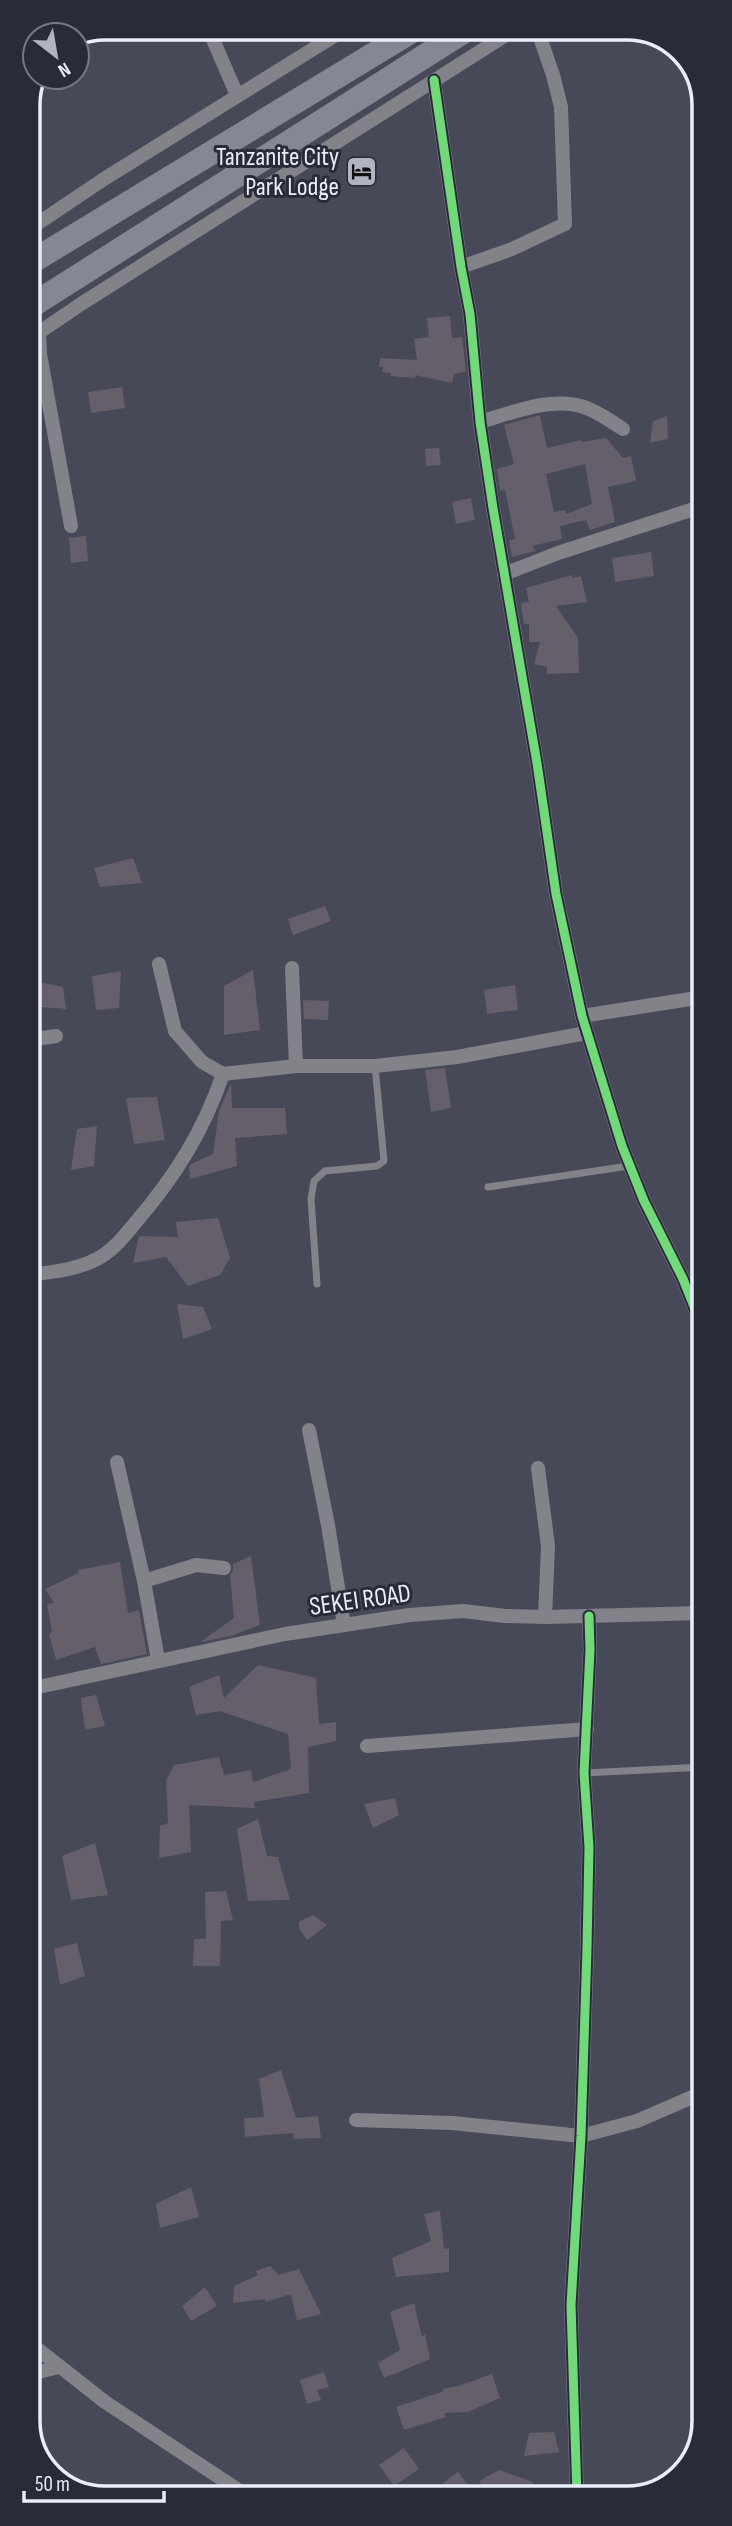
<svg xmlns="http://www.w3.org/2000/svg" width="732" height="2526" font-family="'Sofia Sans Condensed',sans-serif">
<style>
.building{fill:#655f6b;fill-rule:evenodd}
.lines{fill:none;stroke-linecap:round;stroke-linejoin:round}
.service{stroke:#828389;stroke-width:7}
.minor{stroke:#828389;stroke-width:14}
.trunk{stroke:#858792;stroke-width:24}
.cycleway-casing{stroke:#292b39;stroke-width:13}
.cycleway{stroke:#71d979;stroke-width:9}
.labels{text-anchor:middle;stroke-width:6;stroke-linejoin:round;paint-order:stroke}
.poi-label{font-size:26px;fill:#ebedfc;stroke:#292b39;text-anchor:end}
.street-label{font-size:26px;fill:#ebedfc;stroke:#292b39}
.rim{fill:none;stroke:#ebedfc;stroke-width:3.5}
</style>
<rect width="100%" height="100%" fill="#474959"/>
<g class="building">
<path d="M450 316 452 338 462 337 466 371 454 374 452 383 415 375V378L390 376 391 373 382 372 383 367H379L380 358 417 360 414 339 429 337 427 318Z"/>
<path d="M122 387 125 408 91 413 88 392Z"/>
<path d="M540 415 547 448 581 440 582 442 606 438 623 458 631 456 636 481 608 487 615 522 590 530 586 520 560 526 562 539 532 546 536 551 512 557 509 540 515 539 505 490 500 491 497 469 514 464 504 425ZM585 464 592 504 566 514 565 510 554 512 546 474Z"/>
<path d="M667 416 668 439 650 443 653 421Z"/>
<path d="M439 448 441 465 426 466 425 449Z"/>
<path d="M471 498 475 520 456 524 452 502Z"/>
<path d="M86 536 88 561 71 563 69 538Z"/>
<path d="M651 552 654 576 615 582 612 558Z"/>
<path d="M572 575V578L581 576 587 602 556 606 578 638 579 673 547 674V667L534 664 540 642H529V624H524L521 603 529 602 526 588Z"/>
<path d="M133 858 142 883 100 887 94 868Z"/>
<path d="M325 906 331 921 293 935 288 919Z"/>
<path d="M253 970 260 1030 224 1035V986Z"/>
<path d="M121 971 119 1008 96 1010 92 976Z"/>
<path d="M29 980 63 987 66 1009 29 1006Z"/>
<path d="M515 985 518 1010 487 1014 484 990Z"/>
<path d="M303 1000 329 1001 328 1020 304 1019Z"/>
<path d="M445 1068 451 1108 431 1112 425 1070Z"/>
<path d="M231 1083 232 1108H285L287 1134 235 1138 237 1166 190 1179 189 1167 191 1164 213 1154 219 1111Z"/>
<path d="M157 1097 165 1140 134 1144 126 1098Z"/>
<path d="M97 1126 94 1166 71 1170 77 1129Z"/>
<path d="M218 1218 230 1258 220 1275 188 1286 166 1257 133 1263 139 1236 178 1237 176 1222Z"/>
<path d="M177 1304 203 1307 212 1329 183 1339Z"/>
<path d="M251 1556 260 1625 231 1636 200 1642 234 1618 230 1575 233 1570V1564Z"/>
<path d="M120 1562 128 1613 139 1610 147 1654 101 1664 95 1647 56 1660 49 1634 52 1632 47 1604 54 1603 45 1589 79 1573 78 1570Z"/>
<path d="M258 1665 316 1678 319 1724 336 1722V1741L308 1747 309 1793 254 1802 255 1808 189 1805 191 1852 159 1858 160 1826 168 1823 166 1781 174 1765 219 1757 224 1775 251 1770 253 1782 291 1769 288 1734 220 1711 196 1715 189 1687 219 1675 224 1698Z"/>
<path d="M96 1695 105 1726 85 1730 81 1698Z"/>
<path d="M395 1798 399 1815 373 1828 364 1804Z"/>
<path d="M258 1819 267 1856 278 1857 290 1900 248 1901 237 1829Z"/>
<path d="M95 1843 108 1895 71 1900 62 1856Z"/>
<path d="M226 1891 233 1920 221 1921 220 1966H193L194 1939H206L205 1892Z"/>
<path d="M313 1915 327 1925 307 1940 299 1928V1922Z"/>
<path d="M77 1943 85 1976 60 1985 54 1949Z"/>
<path d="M281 2070 296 2118 318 2116 321 2138 294 2139 293 2133 245 2137 244 2118 264 2117 259 2079Z"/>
<path d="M191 2187 199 2217 160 2228 156 2204Z"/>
<path d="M440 2211 444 2249 449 2248V2272L396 2277 392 2258 431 2241 424 2214Z"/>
<path d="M270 2266 279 2275 299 2269 321 2314 297 2320 291 2294 266 2302 265 2299 233 2303 234 2286 258 2275 256 2271Z"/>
<path d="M205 2287 217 2306 191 2321 182 2306Z"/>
<path d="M414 2303 422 2337 425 2334 430 2359 384 2378 378 2363 400 2350 390 2312Z"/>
<path d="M324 2372 329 2387 317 2390 321 2400 307 2404 300 2380Z"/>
<path d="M492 2374 500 2398 468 2412 444 2413 446 2417 404 2430 396 2407 444 2391 443 2389 458 2386Z"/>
<path d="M554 2432 559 2452 524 2456 529 2433Z"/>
<path d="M404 2448 419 2469 394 2486 379 2465Z"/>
<path d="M499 2470 533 2482 532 2497H489L479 2481Z"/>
<path d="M458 2472 478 2497H453L443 2483Z"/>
</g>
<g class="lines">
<g class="service">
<path d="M488 1187 629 1166"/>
<path d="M317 1284 311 1199 314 1181 325 1171 377 1166 384 1161 375 1066"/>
<path d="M584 1773 704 1767"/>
</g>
<g class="minor">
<path d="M208 28 237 95"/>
<path d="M434 80 461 267 470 314 480 422 493 508 537 763 556 894 582 1016 622 1146 644 1201 683 1279 703 1329"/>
<path d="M28 230 104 179 347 28"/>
<path d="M461 267 512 249 565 224 561 107 553 75 537 29"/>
<path d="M39 332 40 354 71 526"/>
<path d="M28 340 81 304 517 28"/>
<path d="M480 422C511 413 551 396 584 407 598 412 611 421 623 429"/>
<path d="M504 574 558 553 703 506"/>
<path d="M159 964 175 1031 202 1062 223 1074 296 1066H375L457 1057 586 1033"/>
<path d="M292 968 296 1066"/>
<path d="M582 1016 703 997"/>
<path d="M29 1040 56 1036"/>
<path d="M29 1275C52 1272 76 1270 97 1259 113 1251 125 1235 136 1222 176 1175 203 1132 223 1074"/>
<path d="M309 1430 328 1525 344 1625"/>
<path d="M117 1462 144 1581 158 1660"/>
<path d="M538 1468 548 1546 545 1617"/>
<path d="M144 1581 196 1565 224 1568"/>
<path d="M29 1689 285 1634 410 1615 463 1611 505 1616 545 1617 703 1613"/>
<path d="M367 1746 587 1729"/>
<path d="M356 2120 452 2123 581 2136 637 2121 704 2092"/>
<path d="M30 2343 105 2402 249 2497"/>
<path d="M30 2374 59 2367"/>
<path d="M577 2497 571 2305 581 2136 587 1948 589 1847 584 1773 590 1650 589 1616"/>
</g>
<g class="trunk">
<path d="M28 264 417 28"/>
<path d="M28 308 469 28"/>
</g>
<defs>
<g id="cycleway">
<path d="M434 80 461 267 470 314 480 422 493 508 537 763 556 894 582 1016 622 1146 644 1201 683 1279 703 1329"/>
<path d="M577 2497 571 2305 581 2136 587 1948 589 1847 584 1773 590 1650 589 1616"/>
</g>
</defs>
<use href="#cycleway" class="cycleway-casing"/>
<use href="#cycleway" class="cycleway"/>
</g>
<defs>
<symbol id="hotel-square" viewBox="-11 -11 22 22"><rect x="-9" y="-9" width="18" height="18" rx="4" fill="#b2b4c3" stroke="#292b39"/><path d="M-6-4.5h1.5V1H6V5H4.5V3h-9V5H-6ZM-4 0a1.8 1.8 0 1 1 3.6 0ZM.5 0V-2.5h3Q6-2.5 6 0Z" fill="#111"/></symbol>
</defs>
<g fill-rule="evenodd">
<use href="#hotel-square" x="344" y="154" width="35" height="35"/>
</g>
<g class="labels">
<g class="poi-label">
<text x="339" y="165">Tanzanite City<tspan x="339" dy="30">Park Lodge</tspan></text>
</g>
<g class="street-label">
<text transform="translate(360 1599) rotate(-8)" y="9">SEKEI ROAD</text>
</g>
</g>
<path d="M0 0H732V2526H0ZM105 40H627A65 65 0 0 1 692 105V2421A65 65 0 0 1 627 2486H105A65 65 0 0 1 40 2421V105A65 65 0 0 1 105 40Z" fill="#292b39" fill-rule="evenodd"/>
<path class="rim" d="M105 40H627A65 65 0 0 1 692 105V2421A65 65 0 0 1 627 2486H105A65 65 0 0 1 40 2421V105A65 65 0 0 1 105 40Z"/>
<g transform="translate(56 56) rotate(149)"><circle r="33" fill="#292b39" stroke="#777987" stroke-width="2"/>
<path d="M0-5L12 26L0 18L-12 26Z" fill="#b2b4c3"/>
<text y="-10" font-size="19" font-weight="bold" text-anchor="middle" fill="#ebedfc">N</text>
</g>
<path d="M24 2491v10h140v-10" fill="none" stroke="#ebedfc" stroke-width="3.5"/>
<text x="35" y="2491" font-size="21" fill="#ebedfc" stroke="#292b39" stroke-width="5" paint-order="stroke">50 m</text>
</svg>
